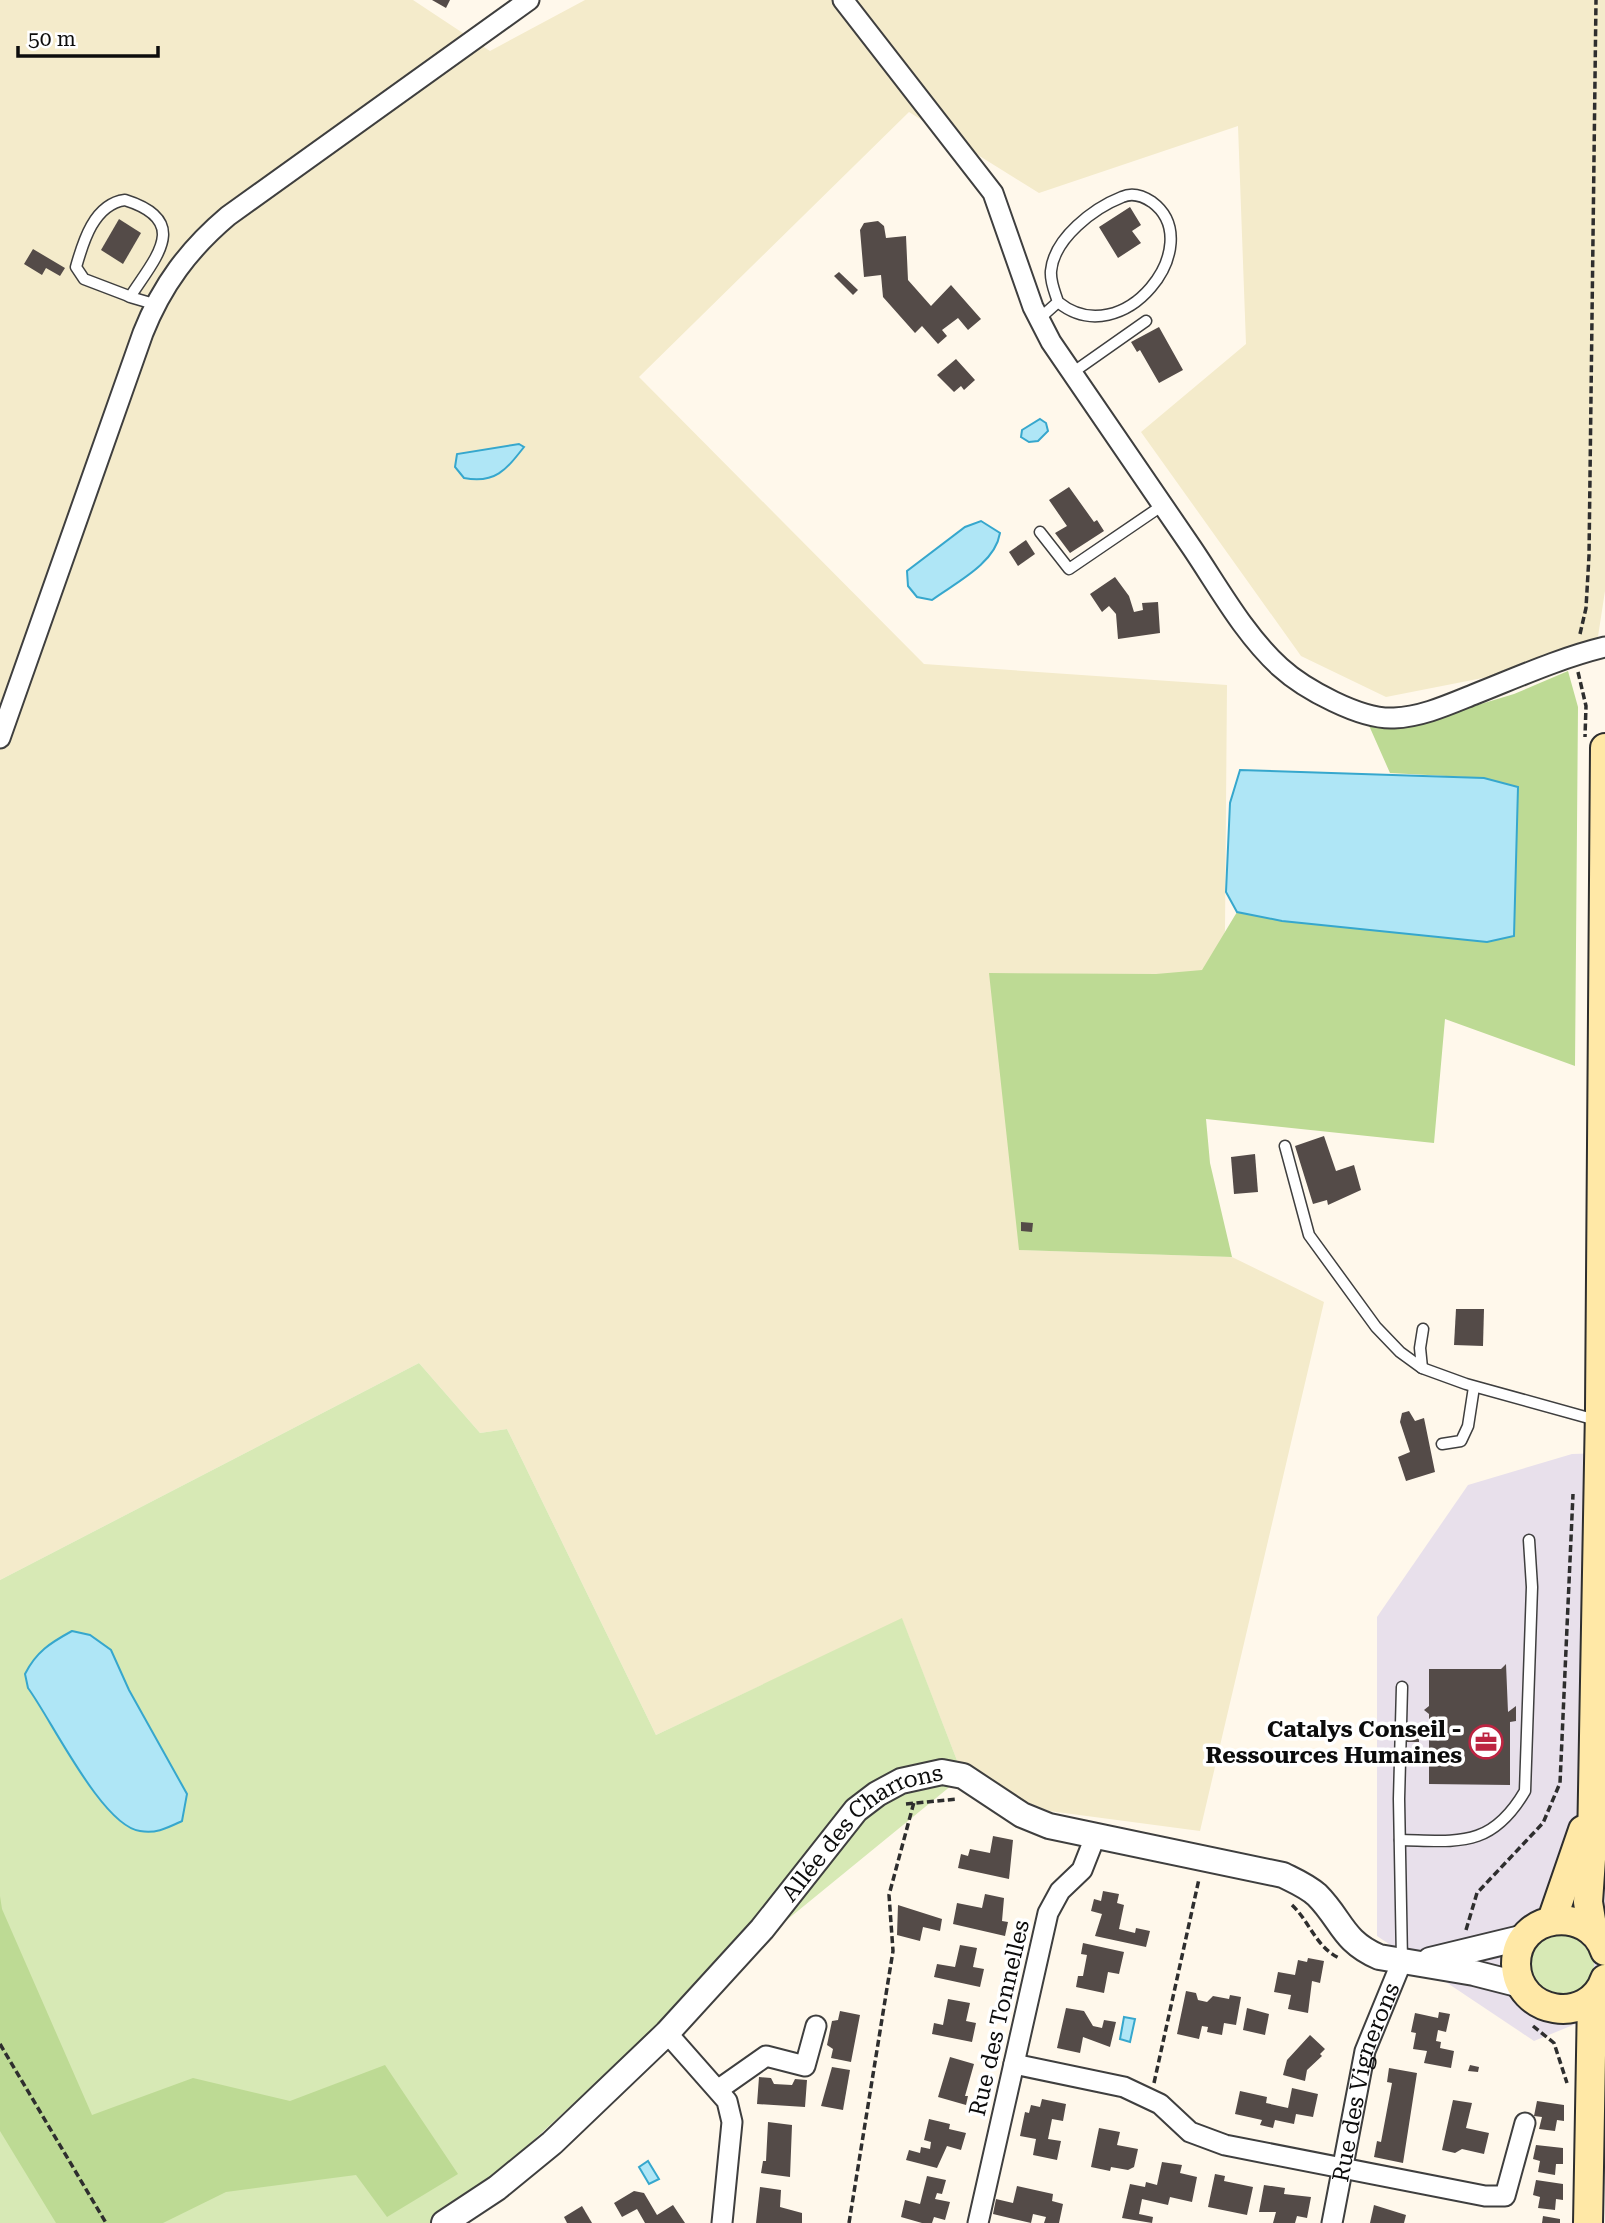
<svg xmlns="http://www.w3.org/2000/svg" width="1605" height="2223" font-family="'Roboto Serif',serif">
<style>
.industrial{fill:#e8e0eb}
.farmland{fill:#f4ebcb}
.green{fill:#d7e9b5}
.forest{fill:#bdda94}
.water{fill:#afe6f6;stroke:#36a7cd;stroke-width:2}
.building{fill:#544b48}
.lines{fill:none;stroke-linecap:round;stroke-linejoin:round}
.service-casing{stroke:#3f3f3f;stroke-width:13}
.minor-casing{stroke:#3f3f3f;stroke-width:23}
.tertiary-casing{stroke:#3f3f3f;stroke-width:28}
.secondary-casing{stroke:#2e2e2e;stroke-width:32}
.path{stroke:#2e2e2e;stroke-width:3.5;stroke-dasharray:7 3.5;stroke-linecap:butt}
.service{stroke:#fff;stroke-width:10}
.minor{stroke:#fff;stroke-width:19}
.tertiary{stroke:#fff;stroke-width:24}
.secondary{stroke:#ffe8a6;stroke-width:28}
.labels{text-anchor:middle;stroke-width:7;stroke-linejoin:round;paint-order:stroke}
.poi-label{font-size:23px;font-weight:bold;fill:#0c0c0c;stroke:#fff;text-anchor:end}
.street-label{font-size:23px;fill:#0c0c0c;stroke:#fff}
</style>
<rect width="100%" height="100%" fill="#fff8eb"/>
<path class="industrial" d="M1605 1453V2012L1534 2041 1377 1936V1617L1468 1485 1572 1454Z"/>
<path class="farmland" d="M0 0H413L490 51 585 0H1605V591L1595 656 1386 697 1301 656 1141 432 1246 344 1238 126 1039 193 909 112 639 377 924 664 1227 685 1225 931 1206 988 1020 1250 1232 1257 1324 1302 1200 1831 1049 1811 963 1776 902 1619 656 1735 507 1429 480 1433 419 1363 0 1580Z"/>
<g class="green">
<path d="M419 1363 480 1433 507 1429 656 1735 902 1618 963 1776 667 2018 443 2223H0V1580Z"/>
<circle cx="1562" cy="1965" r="32"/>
</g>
<g class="forest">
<path d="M1568 671 1578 707 1575 1066 1445 1019 1434 1143 1206 1119 1210 1163 1232 1257 1019 1250 989 973 1156 974 1202 970 1237 912 1282 921 1484 778 1390 773 1367 721 1411 725 1514 694Z"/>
<path d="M0 1896 2 1909 92 2115 193 2078 290 2101 385 2065 458 2174 387 2217 356 2175 226 2192 163 2223H56L0 2131Z"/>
</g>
<g class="water">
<path d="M1040 419 1046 423 1048 431 1038 441 1029 442 1021 437 1022 430Z"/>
<path d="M519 444 524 447C506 470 495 484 464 478L455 467 457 454Z"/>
<path d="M981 521 1000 533C995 564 955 583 932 600L917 597 908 586 907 571 965 527Z"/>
<path d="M1240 770 1484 778 1518 787 1514 936 1487 942 1282 921 1237 912 1226 892 1230 803Z"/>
<path d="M72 1631 90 1635 111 1650 129 1690 187 1794 182 1821C167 1828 156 1834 140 1831 102 1826 51 1719 28 1688L25 1674C36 1652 50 1643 72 1631Z"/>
<path d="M1124 2017 1135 2019 1130 2042 1120 2039Z"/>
<path d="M648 2161 659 2179 649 2184 639 2167Z"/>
</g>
<g class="building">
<path d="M432 0H450L446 8Z"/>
<path d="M1130 207 1141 225 1132 231 1141 243 1118 258 1099 227Z"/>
<path d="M119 219 141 233 123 264 101 250Z"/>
<path d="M878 221 884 226 886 238 906 236 908 280 931 306 951 285 981 319 968 330 958 318 942 330 947 336 938 344 922 326 915 333 883 297 881 275 864 277 860 230 864 223Z"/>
<path d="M33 249 65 268 60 276 46 268 42 275 24 264Z"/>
<path d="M839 272 858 290 853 295 834 276Z"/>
<path d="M1159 327 1183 370 1159 383 1140 350 1137 352 1131 342Z"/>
<path d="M956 359 975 380 964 390 961 386 954 392 937 375Z"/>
<path d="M1069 487 1094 522 1097 520 1104 531 1070 553 1055 533 1067 526 1049 500Z"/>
<path d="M1026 540 1035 554 1018 566 1009 552Z"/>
<path d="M1115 577 1129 596 1134 612 1143 610 1142 603 1158 602 1160 633 1118 639 1116 614 1109 606 1102 612 1090 594Z"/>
<path d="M1324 1136 1336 1171 1354 1165 1361 1190 1328 1205 1327 1200 1313 1204 1295 1146Z"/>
<path d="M1255 1154 1258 1192 1234 1194 1231 1157Z"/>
<path d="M1021 1222 1033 1223 1032 1232 1021 1231Z"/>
<path d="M1456 1309H1484L1483 1346 1454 1345Z"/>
<path d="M1409 1411 1415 1421 1424 1418 1435 1472 1406 1481 1398 1457 1410 1452 1400 1422 1402 1413Z"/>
<path d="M1506 1664 1508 1712 1516 1706V1721L1510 1722V1785L1429 1784V1714L1424 1710 1429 1706V1669H1501Z"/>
<rect x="1405" y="1724" width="14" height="18"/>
<path d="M993 1836 1013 1840 1009 1879 958 1868 961 1854 968 1856 970 1849 990 1853Z"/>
<path d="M1103 1891 1119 1894 1117 1903 1124 1905 1119 1929 1135 1933 1136 1928 1150 1931 1146 1947 1095 1936 1102 1914 1091 1911 1094 1899 1101 1901Z"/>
<path d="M985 1894 1004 1898 1002 1921 1008 1922 1005 1936 953 1924 957 1903 982 1908Z"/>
<path d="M898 1905 942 1919 940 1931 923 1927 920 1941 897 1935Z"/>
<path d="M1083 1943 1124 1952 1119 1974 1108 1972 1104 1993 1076 1987 1078 1976H1083L1087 1955 1081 1954Z"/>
<path d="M960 1945 977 1948 973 1967 984 1969 980 1987 934 1977 937 1964 955 1967Z"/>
<path d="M1308 1958 1324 1961 1320 1983 1312 1981 1308 2013 1288 2009 1291 1995 1274 1992 1278 1972 1295 1975 1298 1960 1307 1962Z"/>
<path d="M1186 1991 1196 1993 1198 2000 1207 2002 1213 1996 1229 1999 1230 1995 1241 1997 1236 2025 1224 2023 1222 2035 1207 2032 1208 2027 1202 2026 1199 2039 1177 2034Z"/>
<path d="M948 1999 970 2003 966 2021 976 2023 972 2042 932 2034 934 2023 943 2025Z"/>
<path d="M1066 2008 1084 2011 1093 2026 1102 2028 1104 2020 1116 2022 1110 2047 1083 2037 1080 2053 1057 2048Z"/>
<path d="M1247 2008 1269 2014 1265 2035 1243 2030Z"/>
<path d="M840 2011 860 2015 851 2062 831 2058 833 2049 827 2045 832 2021 838 2020Z"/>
<path d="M1439 2012 1450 2014 1446 2032 1438 2030 1436 2041 1441 2042 1440 2048 1454 2051 1451 2068 1424 2063 1427 2051 1413 2049 1416 2033 1411 2032 1415 2013 1438 2018Z"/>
<path d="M1310 2035 1325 2049 1320 2054 1322 2056 1307 2070 1305 2081 1283 2075 1287 2060Z"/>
<path d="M950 2057 974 2064 965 2096H968L966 2105 938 2097Z"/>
<path d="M1470 2065 1479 2067 1478 2072 1468 2071Z"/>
<path d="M832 2067 850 2070 843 2110 821 2106Z"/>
<path d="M1389 2068 1417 2073 1403 2163 1374 2157 1377 2141 1381 2142 1392 2083 1387 2082Z"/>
<path d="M759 2077 771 2078 774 2084 792 2085 795 2079 807 2080 805 2107 757 2104Z"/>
<path d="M1292 2088 1318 2094 1313 2117 1296 2114 1294 2124 1275 2120 1273 2128 1260 2125 1262 2120 1235 2114 1240 2091 1267 2097 1266 2103 1288 2108Z"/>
<path d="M1042 2099 1066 2104 1063 2121 1052 2119 1048 2139 1061 2141 1057 2160 1033 2155 1036 2139 1020 2136 1025 2112 1029 2113 1031 2105 1040 2107Z"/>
<path d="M1453 2100 1472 2103 1466 2128 1489 2133 1484 2154 1462 2149 1455 2153 1442 2150Z"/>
<path d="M1537 2101 1564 2105V2121L1557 2120 1555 2131 1539 2129 1542 2117 1534 2116Z"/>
<path d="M929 2119 950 2124 949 2129 966 2133 961 2150 947 2146 937 2168 906 2160 909 2150 920 2153 921 2147 930 2149 931 2142 924 2140Z"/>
<path d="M768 2122 792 2125 790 2177 761 2173 763 2161H766Z"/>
<path d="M1099 2128 1120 2132 1117 2145 1138 2149 1134 2167 1128 2170 1111 2167 1110 2171 1091 2167Z"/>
<path d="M1536 2145 1563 2148V2164H1556L1555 2175 1538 2172 1540 2161 1533 2159Z"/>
<path d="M1162 2162 1182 2165 1180 2173 1197 2177 1192 2202 1170 2197 1168 2205 1142 2199 1139 2214 1153 2217 1152 2223 1122 2218 1130 2184 1145 2187 1146 2182 1157 2185Z"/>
<path d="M1215 2174 1225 2176 1224 2181 1253 2187 1247 2215 1208 2207Z"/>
<path d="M927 2176 946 2180 942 2194 937 2193 935 2199 950 2202 945 2220 934 2217 932 2223H922L901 2217 905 2200 920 2204Z"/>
<path d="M1536 2180 1563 2184V2200L1556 2199 1555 2210 1538 2208 1540 2197 1533 2195Z"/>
<path d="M1264 2185 1285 2188 1284 2194 1311 2197 1307 2218 1297 2216 1295 2223H1273L1276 2212H1259Z"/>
<path d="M1017 2186 1053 2194 1052 2201 1063 2204 1059 2223H1044L1046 2217 1033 2214 1031 2223 993 2214 996 2199 1013 2203Z"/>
<path d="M760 2187 781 2190 780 2207 802 2213V2223H756Z"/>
<path d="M634 2191 644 2193 657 2215 673 2205 685 2223H645L637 2209 622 2217 614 2203Z"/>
<path d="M1374 2205 1406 2215 1404 2223H1370Z"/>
<path d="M582 2206 592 2223H567L564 2217Z"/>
<path d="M1543 2216 1560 2219V2223H1542Z"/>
</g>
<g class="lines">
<defs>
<g id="service">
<path d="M130 297C155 258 192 221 125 200 94 204 83 242 76 267L84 279 126 295 130 297 154 304"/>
<path d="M1039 319 1058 302C1055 292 1050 282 1051 271 1054 238 1094 208 1122 197 1133 192 1143 196 1152 202 1209 244 1123 355 1058 302"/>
<path d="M1072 373 1146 321"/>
<path d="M1040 532 1069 569 1163 505"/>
<path d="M1285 1146 1309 1235 1376 1327 1400 1352 1422 1368 1466 1384 1596 1420"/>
<path d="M1422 1368 1420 1348 1423 1329"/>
<path d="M1442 1444 1461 1441 1468 1426 1474 1387"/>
<path d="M1402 1687 1399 1799 1402 1961"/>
<path d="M1400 1840C1458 1841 1491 1849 1525 1791L1532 1587 1529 1540"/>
</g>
<g id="minor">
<path d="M843 0 993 193 1033 307 1051 342C1098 410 1145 479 1192 548 1219 588 1244 634 1280 667 1304 689 1361 720 1394 718 1422 717 1450 704 1475 694 1518 677 1560 658 1605 647"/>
<path d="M0 738 143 333C162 285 189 249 228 216L529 0"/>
<path d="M667 2033 727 2101 732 2122 722 2223"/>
<path d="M1014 2064 1124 2087 1160 2104 1190 2132 1225 2145 1485 2196H1505L1525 2123"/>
<path d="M719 2089 766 2056 805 2066 816 2026"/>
<path d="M978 2223 1048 1913 1060 1891 1082 1870 1095 1837"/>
<path id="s1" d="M1332 2223 1365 2051 1402 1961"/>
</g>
<g id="tertiary">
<path d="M1430 1960 1525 1937"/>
<path id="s2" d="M444 2223 497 2188 552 2143 667 2033 762 1929 856 1810 877 1794 901 1781 942 1772 963 1776 1022 1815 1049 1826 1283 1875C1295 1881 1307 1886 1317 1895 1342 1920 1342 1941 1379 1957L1474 1973 1521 1985"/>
</g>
<g id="secondary">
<path d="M1552 1920 1583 1830"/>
<path d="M1593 1932 1588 1902 1592 1845 1600 1409 1605 748"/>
<path d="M1605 1951C1589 1904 1516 1913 1516 1964 1517 2015 1589 2026 1605 1979"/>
<path d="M1588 2223 1592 1999"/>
</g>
</defs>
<use href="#service" class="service-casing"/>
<use href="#minor" class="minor-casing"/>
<use href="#tertiary" class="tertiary-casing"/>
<use href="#secondary" class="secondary-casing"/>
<g class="path">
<path d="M1580 634 1586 608 1589 556 1596 0"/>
<path d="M1578 672 1586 706 1585 737"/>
<path d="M906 1804 957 1799"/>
<path d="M1292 1905C1310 1922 1315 1946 1339 1958"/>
<path d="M1466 1930 1477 1893 1543 1823 1560 1783 1573 1494"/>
<path d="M1533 2026 1554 2043 1567 2083"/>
<path d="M0 2044 106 2223"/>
<path d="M1154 2083 1199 1879"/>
<path d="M849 2223 893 1951 889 1895 914 1802"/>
</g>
<use href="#service" class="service"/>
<use href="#minor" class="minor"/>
<use href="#tertiary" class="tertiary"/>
<use href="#secondary" class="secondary"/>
</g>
<defs>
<symbol id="office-ring" viewBox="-11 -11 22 22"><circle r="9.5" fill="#fff" stroke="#bc2441" stroke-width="1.5"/><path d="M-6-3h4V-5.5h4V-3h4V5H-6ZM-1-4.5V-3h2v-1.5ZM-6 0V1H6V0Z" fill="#bc2441"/></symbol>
</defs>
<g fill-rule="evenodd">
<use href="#office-ring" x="1467" y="1723" width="38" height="38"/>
</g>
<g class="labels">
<g class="poi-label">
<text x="1462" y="1737">Catalys Conseil -<tspan x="1462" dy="26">Ressources Humaines</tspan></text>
</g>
<g class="street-label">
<text dy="8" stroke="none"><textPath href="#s2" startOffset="578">Allée des Charrons</textPath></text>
<text transform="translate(999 2018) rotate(-77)" y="8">Rue des Tonnelles</text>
<text dy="8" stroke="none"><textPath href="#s1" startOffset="145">Rue des Vignerons</textPath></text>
</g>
</g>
<path d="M18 46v10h140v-10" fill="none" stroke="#0c0c0c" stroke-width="3.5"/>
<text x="28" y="46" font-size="21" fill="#0c0c0c" stroke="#ffffff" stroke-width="5" paint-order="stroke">50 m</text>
</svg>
